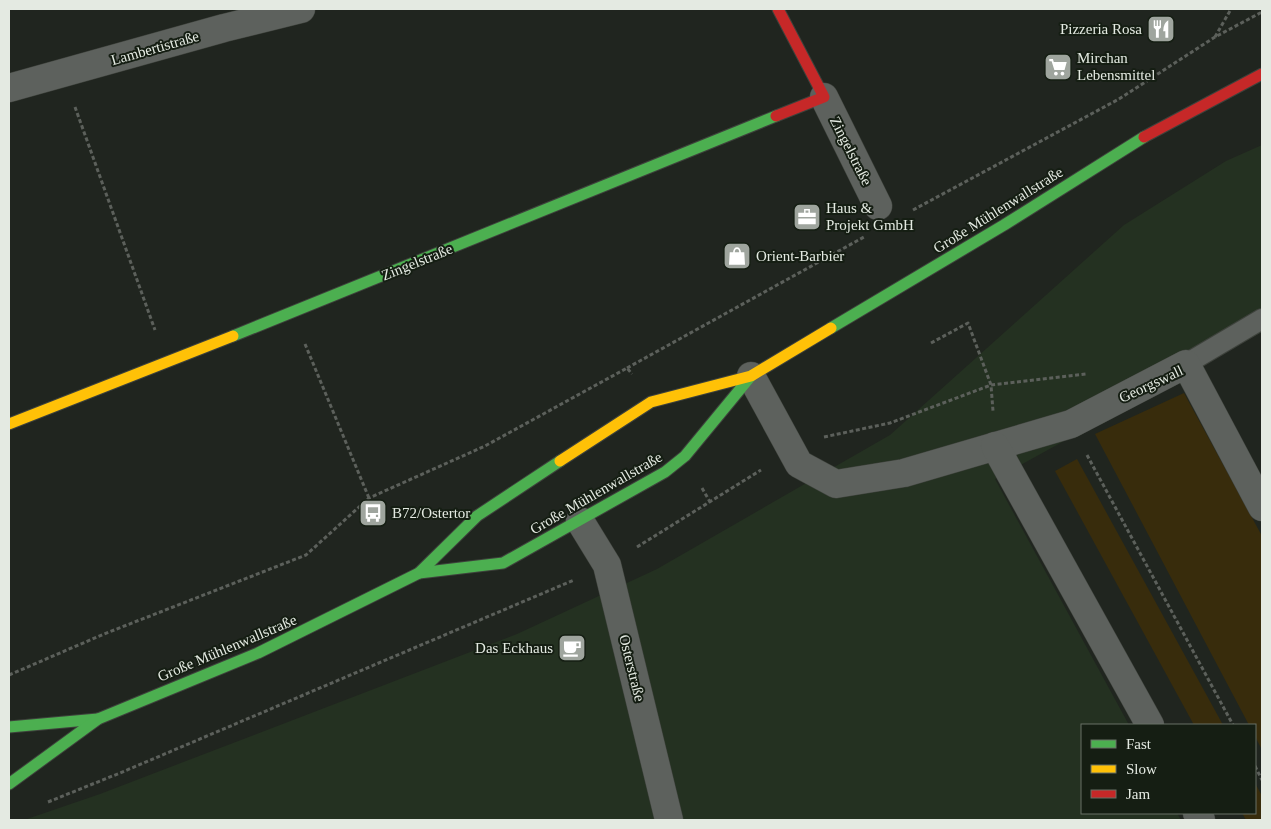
<svg xmlns="http://www.w3.org/2000/svg" width="1271" height="829" font-family="'Times New Roman',serif">
<style>
.built{fill:#243121}
.green{fill:#382c0c}
.lines{fill:none;stroke-linecap:round;stroke-linejoin:round}
.lane-casing{stroke:#3e423c;stroke-width:22}
.street-casing{stroke:#3e423c;stroke-width:29}
.fast-casing{stroke:#3e423c;stroke-width:13}
.slow-casing{stroke:#3e423c;stroke-width:13}
.jam-casing{stroke:#3e423c;stroke-width:13}
.path{stroke:#5c605b;stroke-width:3;stroke-dasharray:4 2.5;stroke-linecap:butt}
.lane{stroke:#5d615d;stroke-width:20}
.street{stroke:#5d615d;stroke-width:28}
.fast{stroke:#4caf50;stroke-width:11}
.slow{stroke:#ffc107;stroke-width:11}
.jam{stroke:#c62828;stroke-width:11}
.labels{text-anchor:middle;stroke-width:4;stroke-linejoin:round;paint-order:stroke}
.poi-label{font-size:15px;fill:#e4eae2;stroke:#151e13;text-anchor:start}
.street-label{font-size:15px;fill:#e4eae2;stroke:#151e13}
</style>
<rect width="100%" height="100%" fill="#20251f"/>
<path class="built" d="M1262 145V332L995 479 1129 725H1082V813H1177L1181 820H24L100 794 517 634 657 569 890 435 1124 225 1226 161Z"/>
<g class="green">
<path d="M1184 393 1262 536V750L1255 736V725H1249L1095 434Z"/>
<path d="M1077 459 1223 725H1194L1055 471Z"/>
<path d="M1255 783 1262 796V820H1246L1242 813H1255Z"/>
</g>
<g class="lines">
<defs>
<path id="lane" d="M1186 364 1262 319"/>
<g id="street">
<path d="M9 88 224 28 301 9"/>
<path d="M824 97 878 206"/>
<path d="M751 376 799 464 836 484 904 473 1071 424 1186 364 1262 507"/>
<path d="M995 446 1150 725"/>
<path d="M580 521 607 565 669 820"/>
<path d="M1197 813 1201 820"/>
</g>
<g id="fast">
<path d="M831 328 1004 225 1144 137"/>
<path d="M233 336 776 116"/>
<path d="M419 573 503 563 665 472 685 456 751 376"/>
<path d="M9 727 98 719"/>
<path d="M9 784 98 719 258 653 419 573 477 516 560 461"/>
</g>
<g id="slow">
<path d="M9 424 233 336"/>
<path d="M560 461 651 402 751 376 831 328"/>
</g>
<g id="jam">
<path d="M776 116 824 97 778 9"/>
<path d="M1144 137 1262 74"/>
</g>
</defs>
<use href="#lane" class="lane-casing"/>
<use href="#street" class="street-casing"/>
<use href="#fast" class="fast-casing"/>
<use href="#slow" class="slow-casing"/>
<use href="#jam" class="jam-casing"/>
<g class="path">
<path d="M1215 37 1231 9"/>
<path d="M75 107 155 330"/>
<path d="M913 210 1119 99 1215 37 1262 12"/>
<path d="M931 343 968 323 991 385 993 411"/>
<path d="M305 344 369 498"/>
<path d="M627 368 864 237"/>
<path d="M824 437 890 423 991 385 1086 374"/>
<path d="M1087 455 1233 725"/>
<path d="M702 488 710 502"/>
<path d="M637 547 761 470"/>
<path d="M9 675 104 634 306 555 369 498 485 446 627 368 632 374"/>
<path d="M1255 766 1262 780"/>
<path d="M48 802 120 773 574 580"/>
</g>
<use href="#lane" class="lane"/>
<use href="#street" class="street"/>
<use href="#fast" class="fast"/>
<use href="#slow" class="slow"/>
<use href="#jam" class="jam"/>
</g>
<defs>
<symbol id="restaurant-square" viewBox="-11 -11 22 22"><rect x="-9" y="-9" width="18" height="18" rx="4" fill="#9fa59e" stroke="#151e13"/><path d="M-5-6h1v4h1v-4h1v4h1v-4h1v5L-1.5 .5V6h-2V.5L-5-1ZM5-6V6H3V1.5H1.5Q1.5-4 5-6Z" fill="#fff"/></symbol>
<symbol id="supermarket-square" viewBox="-11 -11 22 22"><rect x="-9" y="-9" width="18" height="18" rx="4" fill="#9fa59e" stroke="#151e13"/><path d="M-6-5.5h2.5l.6 2H6L4.5 2H-2.5L-4.4-4H-6ZM-1.5 3.2a1.3 1.3 0 1 0 .1 0ZM3 3.2a1.3 1.3 0 1 0 .1 0Z" fill="#fff"/></symbol>
<symbol id="office-square" viewBox="-11 -11 22 22"><rect x="-9" y="-9" width="18" height="18" rx="4" fill="#9fa59e" stroke="#151e13"/><path d="M-6-3h4V-5.5h4V-3h4V5H-6ZM-1-4.5V-3h2v-1.5ZM-6 0V1H6V0Z" fill="#fff"/></symbol>
<symbol id="shop-square" viewBox="-11 -11 22 22"><rect x="-9" y="-9" width="18" height="18" rx="4" fill="#9fa59e" stroke="#151e13"/><path d="M-5-2.5h2.3a2.7 3.5 0 0 1 5.4 0H5L5.5 6h-11ZM-1.5-2.5h3a1.5 2.3 0 0 0-3 0Z" fill="#fff"/></symbol>
<symbol id="bus-square" viewBox="-11 -11 22 22"><rect x="-9" y="-9" width="18" height="18" rx="4" fill="#9fa59e" stroke="#151e13"/><path d="M-5-6H5V4H4V6H2V4H-2V6H-4V4H-5ZM-3.5-4V0h7V-4ZM-3.5 1.2v1.5H-2V1.2ZM2 1.2v1.5H3.5V1.2Z" fill="#fff"/></symbol>
<symbol id="cafe-square" viewBox="-11 -11 22 22"><rect x="-9" y="-9" width="18" height="18" rx="4" fill="#9fa59e" stroke="#151e13"/><path d="M-5.5-4.5H6V0H3Q3 3.5 0 3.5H-2.5Q-5.5 3.5-5.5 0ZM3-3.2v2h1.7v-2ZM-6 4.5H4V6H-6Z" fill="#fff"/></symbol>
</defs>
<g fill-rule="evenodd">
<use href="#restaurant-square" x="1145" y="13" width="32" height="32"/>
<use href="#supermarket-square" x="1042" y="51" width="32" height="32"/>
<use href="#office-square" x="791" y="201" width="32" height="32"/>
<use href="#shop-square" x="721" y="240" width="32" height="32"/>
<use href="#bus-square" x="357" y="497" width="32" height="32"/>
<use href="#cafe-square" x="556" y="632" width="32" height="32"/>
</g>
<g class="labels">
<g class="poi-label">
<text x="1142" y="34" text-anchor="end">Pizzeria Rosa</text>
<text x="1077" y="63">Mirchan<tspan x="1077" dy="17">Lebensmittel</tspan></text>
<text x="826" y="213">Haus &amp;<tspan x="826" dy="17">Projekt GmbH</tspan></text>
<text x="756" y="261">Orient-Barbier</text>
<text x="392" y="518">B72/Ostertor</text>
<text x="553" y="653" text-anchor="end">Das Eckhaus</text>
</g>
<g class="street-label">
<text transform="translate(155 48) rotate(-16)" y="5">Lambertistraße</text>
<text transform="translate(851 151) rotate(63)" y="5">Zingelstraße</text>
<text transform="translate(998 210) rotate(-32)" y="5">Große Mühlenwallstraße</text>
<text transform="translate(417 262) rotate(-22)" y="5">Zingelstraße</text>
<text transform="translate(1151 384) rotate(-25)" y="5">Georgswall</text>
<text transform="translate(596 493) rotate(-30)" y="5">Große Mühlenwallstraße</text>
<text transform="translate(227 648) rotate(-23)" y="5">Große Mühlenwallstraße</text>
<text transform="translate(632 668) rotate(76)" y="5">Osterstraße</text>
</g>
</g>
<rect width="1271" height="829" fill="none" stroke="#e4eae2" stroke-width="20"/>
<rect x="1081" y="724" width="175" height="90" fill="#151e13" stroke="#687066"/>
<rect x="1091" y="740" width="25" height="8" fill="#4caf50" stroke="#687066"/>
<text x="1126" y="749" font-size="15" fill="#e4eae2">Fast</text>
<rect x="1091" y="765" width="25" height="8" fill="#ffc107" stroke="#687066"/>
<text x="1126" y="774" font-size="15" fill="#e4eae2">Slow</text>
<rect x="1091" y="790" width="25" height="8" fill="#c62828" stroke="#687066"/>
<text x="1126" y="799" font-size="15" fill="#e4eae2">Jam</text>
</svg>
